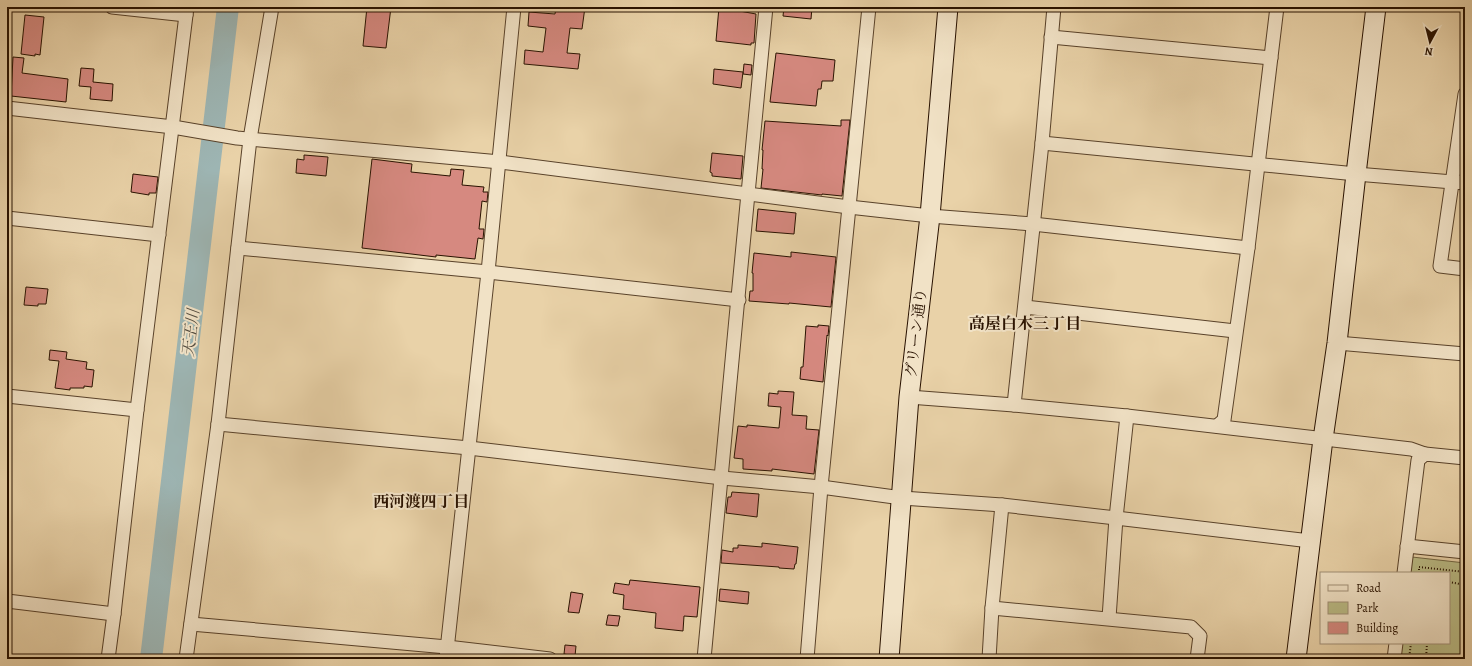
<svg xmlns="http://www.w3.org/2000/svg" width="1472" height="666" font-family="Alegreya,'Noto Serif JP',serif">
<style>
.green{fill:#babb85;stroke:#726642}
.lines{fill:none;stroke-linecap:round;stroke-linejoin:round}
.river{stroke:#9db5b3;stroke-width:22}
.building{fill:#d68980;stroke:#291200}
.street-casing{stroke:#59422a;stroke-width:15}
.secondary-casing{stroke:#291200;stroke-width:21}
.path{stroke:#291200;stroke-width:2;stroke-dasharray:1 2;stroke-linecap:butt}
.street{stroke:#f1e2c6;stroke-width:13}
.secondary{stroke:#f1e2c6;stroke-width:19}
.labels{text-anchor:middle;stroke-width:4;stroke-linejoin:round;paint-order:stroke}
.street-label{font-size:15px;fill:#291200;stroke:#f1e2c6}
.neighbourhood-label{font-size:16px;font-weight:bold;fill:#291200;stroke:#f1e2c6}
.water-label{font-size:16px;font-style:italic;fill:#524b3f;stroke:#f1e2c6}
</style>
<rect width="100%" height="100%" fill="#e9d2a8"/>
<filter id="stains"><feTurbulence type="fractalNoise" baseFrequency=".005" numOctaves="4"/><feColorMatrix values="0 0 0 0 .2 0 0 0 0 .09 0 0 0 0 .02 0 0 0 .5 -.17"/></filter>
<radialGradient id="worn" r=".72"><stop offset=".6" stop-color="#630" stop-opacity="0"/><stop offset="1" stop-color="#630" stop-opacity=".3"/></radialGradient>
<path class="green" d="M1412 557 1465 563V659H1400L1402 643H1449V573H1410Z"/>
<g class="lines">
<path class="river" d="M151 659 228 7"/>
</g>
<g class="building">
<path d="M367 7H391L386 48 363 46Z"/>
<path d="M556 7H585L582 29 570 28 567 53 580 54 578 69 524 64 525 50 543 52 546 28 528 26 529 12 555 14Z"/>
<path d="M719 7H735L734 10 756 14 754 43H751V45L716 41Z"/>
<path d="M784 7H812L811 19 783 16Z"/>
<path d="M25 15 44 17 40 55 35 54V56L21 54Z"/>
<path d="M776 53 835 60 833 81H822L821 89H818L816 106 770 102Z"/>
<path d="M13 57 24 58 22 73 68 79 66 102 11 96Z"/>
<path d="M744 64 752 65 751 75 743 74Z"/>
<path d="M81 68 94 69 93 82 113 84 112 101 90 99 91 87 79 86Z"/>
<path d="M714 69 743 72 741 88 713 84Z"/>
<path d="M841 120H850L842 196 822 194V195L761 188 763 169H762L763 150H762L765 121 841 126Z"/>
<path d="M712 153 743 156 741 179 712 176V173L710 172Z"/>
<path d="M304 155 328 157 326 176 296 173 297 159 304 160Z"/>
<path d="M372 159 412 164 411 172 450 176 451 169 464 170 462 185 484 187 483 192H488L487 202 482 201 479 229H484L483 239 478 238 475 259 436 255V257L362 248Z"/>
<path d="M133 174 158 177 156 193H149V195L131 192Z"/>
<path d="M758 209 796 213 794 234 756 231Z"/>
<path d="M791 252 836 257 831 307 789 303V304L749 301 750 291H753V273H752L754 253 791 257Z"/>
<path d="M26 287 48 289 46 304H38V306L24 305Z"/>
<path d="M818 325 829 326 828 336 827 335 823 382 800 379 801 367H803L806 326 818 327Z"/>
<path d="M50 350 67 352 66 359 87 362 86 369 94 370 92 387 84 386V388H70V390L55 388 59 361 49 360Z"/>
<path d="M778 391 794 392 792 415 807 416 806 429 819 430 814 474 772 469V471L743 469V459L734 458 738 426 747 427V425L779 428 781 407 768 406 769 393 778 394Z"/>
<path d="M732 492 759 494 757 517 726 513 728 497H731Z"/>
<path d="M762 543 798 547 796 564H795L794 569 779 568V567L721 563 722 550 733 552V548H738V545L762 547Z"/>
<path d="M630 580 700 587 697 617 684 616 683 631 655 628 656 613 623 609 624 595 613 593 615 583 629 585Z"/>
<path d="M720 589 749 592 748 604 719 601Z"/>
<path d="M571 592 583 594 579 613 568 612Z"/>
<path d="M608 615 620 616 618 626 606 625Z"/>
<path d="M565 645 576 646 575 656 564 654Z"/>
</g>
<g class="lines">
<defs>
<g id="street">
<path d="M112 7 186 15"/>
<path d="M1054 7 1042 143 1014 405 1127 416 1411 449 1425 454"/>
<path d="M1051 37 1271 58"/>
<path d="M1465 94 1440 266 1465 269"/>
<path d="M7 108 173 127 237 138 500 162 849 207 930 216 1033 224 1248 248"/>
<path d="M1042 143 1356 174 1465 183"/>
<path d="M7 218 159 235"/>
<path d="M238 248 488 272 739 300"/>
<path d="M1025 307 1235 331"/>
<path d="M1337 343 1465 354"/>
<path d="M7 396 137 410"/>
<path d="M909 397 1014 405"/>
<path d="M218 424 469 448 722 478 821 487 902 498 1002 505 1116 518 1310 541"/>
<path d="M1217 426 1224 420 1248 248 1277 7"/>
<path d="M1407 546 1465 552"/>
<path d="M1404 573 1418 460 1425 454 1465 458"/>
<path d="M7 601 114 614"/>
<path d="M992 608 1191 627 1200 636 1197 659"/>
<path d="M1109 618 1116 518 1127 416"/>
<path d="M191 624 447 647 550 659"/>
<path d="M108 659 114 614 137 410 187 7"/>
<path d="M186 659 218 424 250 139 272 7"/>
<path d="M446 659 488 272 514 7"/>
<path d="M704 659C725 442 744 224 766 7"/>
<path d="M807 659 821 487 869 7"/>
<path d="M989 659 992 608 1002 505"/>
<path d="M1394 659 1396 643"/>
</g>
<g id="secondary">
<path d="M889 659 909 397 930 216 948 7"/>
<path d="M1296 659 1323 439 1337 343 1356 174 1376 7"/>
</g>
</defs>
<use href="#street" class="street-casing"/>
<use href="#secondary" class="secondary-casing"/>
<g class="path">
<path d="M1419 573V567L1465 572"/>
<path d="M1449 582 1465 585"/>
<path d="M1409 659 1411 643"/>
<path d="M1426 659 1427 643"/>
</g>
<use href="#street" class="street"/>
<use href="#secondary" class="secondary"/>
</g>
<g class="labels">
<g class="street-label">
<text transform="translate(916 333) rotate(-83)" y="5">グリーン通り</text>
</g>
<g class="neighbourhood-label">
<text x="1025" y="329">高屋白木三丁目</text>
<text x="421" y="507">西河渡四丁目</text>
</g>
<g class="water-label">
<text transform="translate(190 333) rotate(-83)" y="6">天王川</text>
</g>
</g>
<rect width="1472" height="666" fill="none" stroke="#e9d2a8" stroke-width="24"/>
<rect x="8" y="8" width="1456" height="650" fill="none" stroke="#291200" stroke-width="2"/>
<rect x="12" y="12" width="1448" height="642" fill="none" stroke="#291200"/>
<rect x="1320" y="572" width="130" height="72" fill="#f1e2c6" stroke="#a18f77"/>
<rect x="1328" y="585" width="20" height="6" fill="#f1e2c6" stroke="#a18f77"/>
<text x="1356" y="592" font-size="12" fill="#291200">Road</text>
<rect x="1328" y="602" width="20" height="12" fill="#babb85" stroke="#a18f77"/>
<text x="1356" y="612" font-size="12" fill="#291200">Park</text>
<rect x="1328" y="622" width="20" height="12" fill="#d68980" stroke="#a18f77"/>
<text x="1356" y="632" font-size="12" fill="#291200">Building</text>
<g transform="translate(1430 42) rotate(187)" stroke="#f1e2c6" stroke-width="3" paint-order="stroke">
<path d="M0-3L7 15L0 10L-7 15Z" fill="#291200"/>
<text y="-6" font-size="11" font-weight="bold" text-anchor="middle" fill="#291200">N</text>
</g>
<rect width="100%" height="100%" filter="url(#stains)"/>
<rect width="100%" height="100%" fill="url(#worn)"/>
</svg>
